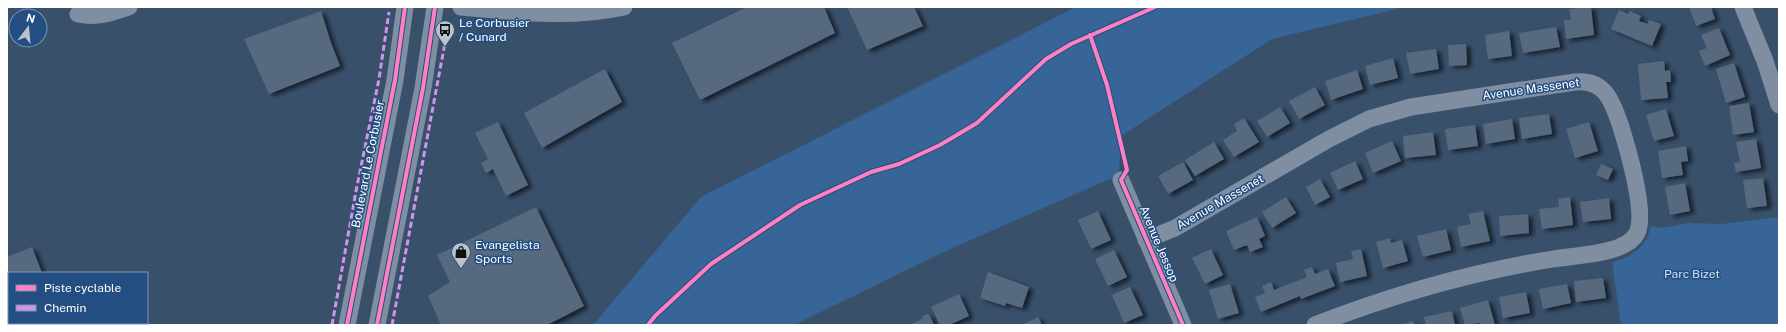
<svg xmlns="http://www.w3.org/2000/svg" width="1786" height="332" font-family="'Public Sans',sans-serif">
<style>
.green{fill:#376598}
.building{fill:#56697e;filter:url(#shadow)}
.lines{fill:none;stroke-linecap:round;stroke-linejoin:round}
.minor{stroke:#7f8fa1;stroke-width:17}
.quiet{stroke:#d193ec;stroke-width:3;stroke-dasharray:6 3;stroke-linecap:butt}
.cycleway-casing{stroke:#234e81;stroke-width:6}
.cycleway{stroke:#ff80c0;stroke-width:4}
.labels{text-anchor:middle;stroke-width:3;stroke-linejoin:round;paint-order:stroke}
.poi-label{font-size:12px;fill:#fff;stroke:#234e81;text-anchor:start}
.street-label{font-size:12px;fill:#fff;stroke:#234e81}
.park-label{font-size:12px;fill:#cee1f6;stroke:#234e81}
</style>
<defs>
<filter id="shadow"><feDropShadow dx="4.5" dy="2.5" stdDeviation="2" flood-color="#0009"/></filter>
</defs>
<rect width="100%" height="100%" fill="#39506b"/>
<g class="green">
<path d="M1076 7H1405L1272 39 1121 136 1119 175 950 249 794 325H593L701 197Z"/>
<path d="M1779 217V325H1621L1612 262C1632 258 1647 246 1651 226L1662 228 1688 223 1721 224Z"/>
</g>
<g class="building">
<path d="M747 7H824L835 33 700 100 672 43Z"/>
<path d="M847 7H914L923 26 867 50Z"/>
<path d="M1586 7H1591L1594 35 1566 39 1564 20H1571L1569 9Z"/>
<path d="M1689 7H1711L1715 19 1696 26Z"/>
<path d="M1619 10 1628 14 1630 11 1641 16 1639 21 1648 24 1649 20 1661 24 1652 46 1611 29Z"/>
<path d="M321 11 331 43 340 66 269 94 244 39Z"/>
<path d="M1556 27 1560 47 1523 53 1519 33Z"/>
<path d="M1719 28 1730 55 1705 66 1699 51 1707 48 1701 35Z"/>
<path d="M1509 31 1512 56 1488 59 1485 35Z"/>
<path d="M1466 44 1467 65 1449 66 1448 45Z"/>
<path d="M1436 49 1439 69 1410 74 1406 53Z"/>
<path d="M1393 58 1398 78 1370 85 1365 66Z"/>
<path d="M1664 61 1665 71 1670 70 1671 82H1666L1668 98 1641 100 1638 64Z"/>
<path d="M1734 63 1745 97 1726 103 1716 69Z"/>
<path d="M605 69 622 102 542 148 524 113Z"/>
<path d="M1357 70 1363 89 1331 100 1325 81Z"/>
<path d="M1315 87 1325 105 1299 119 1289 101Z"/>
<path d="M1749 103 1754 132 1733 135 1729 106Z"/>
<path d="M1280 107 1290 123 1267 137 1257 121Z"/>
<path d="M1666 109 1674 136 1654 141 1646 115Z"/>
<path d="M1549 114 1552 134 1522 139 1519 118Z"/>
<path d="M1244 118 1259 142 1234 157 1223 140 1237 131 1234 124Z"/>
<path d="M1512 119 1515 139 1486 144 1483 124Z"/>
<path d="M498 122 528 185 506 196 493 169 486 173 481 163 488 159 475 133Z"/>
<path d="M1589 122 1598 151 1575 158 1566 129Z"/>
<path d="M1475 125 1478 146 1448 150 1445 129Z"/>
<path d="M1433 132 1436 155 1405 158 1403 136Z"/>
<path d="M1756 139 1761 168 1736 172 1734 163 1740 162 1736 142Z"/>
<path d="M1392 141 1401 161 1373 173 1365 153Z"/>
<path d="M1214 142 1224 159 1195 176 1185 160Z"/>
<path d="M1686 146 1688 161 1681 162 1683 175 1662 178 1658 151Z"/>
<path d="M1355 161 1363 179 1338 190 1330 173Z"/>
<path d="M1183 162 1193 180 1168 194 1158 176Z"/>
<path d="M1601 164 1613 169 1608 180 1596 175Z"/>
<path d="M1763 178 1767 206 1747 208 1743 180Z"/>
<path d="M1320 179 1330 197 1315 205 1306 187Z"/>
<path d="M1685 183 1690 211 1670 215 1665 187Z"/>
<path d="M1286 197 1296 213 1272 228 1262 212Z"/>
<path d="M1570 197 1573 225 1542 229 1539 209 1559 207 1558 199Z"/>
<path d="M1609 198 1611 219 1583 222 1580 202Z"/>
<path d="M536 207 584 306 547 325H441L428 296 450 282 437 255Z"/>
<path d="M1098 211 1111 240 1091 249 1078 220Z"/>
<path d="M1483 211 1490 241 1461 247 1457 227 1471 224 1468 214Z"/>
<path d="M1528 214 1529 233 1500 236 1499 216Z"/>
<path d="M1257 217 1265 236 1259 239 1263 247 1250 252 1247 245 1234 250 1226 231Z"/>
<path d="M1446 229 1451 250 1423 257 1417 236Z"/>
<path d="M1390 238 1391 243 1402 240 1408 261 1383 268 1376 242Z"/>
<path d="M32 247 42 273H9V323H61L62 325H7V257Z"/>
<path d="M1211 249 1223 275 1205 284 1192 258Z"/>
<path d="M1361 249 1367 276 1340 282 1336 263 1353 259 1351 251Z"/>
<path d="M1114 250 1127 277 1108 286 1095 259Z"/>
<path d="M1312 267 1315 274 1328 269 1335 286 1301 299 1300 296 1261 312 1255 297 1265 293 1262 286 1271 282 1274 290 1307 277 1304 270Z"/>
<path d="M988 272 1029 287 1022 308 1006 303 1005 306 980 298Z"/>
<path d="M1603 278 1606 298 1576 302 1574 281Z"/>
<path d="M1230 284 1239 313 1218 319 1209 290Z"/>
<path d="M1567 284 1571 303 1543 309 1539 289Z"/>
<path d="M1130 287 1143 315 1124 323 1112 295Z"/>
<path d="M1526 292 1530 313 1503 318 1499 297Z"/>
<path d="M959 294 969 316 949 325H940L931 307Z"/>
<path d="M1488 300 1495 325H1480V323L1465 325 1460 308Z"/>
<path d="M1452 311 1455 325H1426L1424 317Z"/>
<path d="M927 314 930 316 934 325H910L922 319 923 316Z"/>
<path d="M1038 317 1042 325H1022Z"/>
<path d="M1413 321 1415 325H1401Z"/>
</g>
<g class="lines">
<g class="minor">
<path d="M461 7C516 12 570 19 624 7"/>
<path d="M1743 7 1765 61 1779 105"/>
<path d="M78 14C97 18 111 13 129 7"/>
<path d="M1121 180 1183 325"/>
<path d="M1146 240 1175 228 1329 139 1369 119 1411 107 1575 82C1604 79 1612 100 1620 124 1627 146 1647 213 1637 233 1626 255 1575 255 1553 259 1472 272 1392 295 1315 325"/>
<path d="M347 325 395 80 405 7"/>
<path d="M377 325 423 88 435 7"/>
</g>
<g class="quiet">
<path d="M332 325 356 191 379 79 389 12"/>
<path d="M392 325 445 43"/>
</g>
<defs>
<g id="cycleway">
<path d="M1090 35 1107 85 1127 170 1121 180 1183 325"/>
<path d="M347 325 395 80 405 7"/>
<path d="M377 325 423 88 435 7"/>
<path d="M648 325 655 316 711 264 800 205 871 172 899 164 940 145 977 123 1046 59 1071 44 1155 7"/>
</g>
</defs>
<use href="#cycleway" class="cycleway-casing"/>
<use href="#cycleway" class="cycleway"/>
</g>
<defs>
<symbol id="bus-pin" viewBox="-11 -11 22 30"><path d="M0 17L-7.5 6A9.5 9.5 0 1 1 7.5 6Z" fill="#bac2cb" stroke="#234e81"/><path d="M-5-6H5V4H4V6H2V4H-2V6H-4V4H-5ZM-3.5-4V0h7V-4ZM-3.5 1.2v1.5H-2V1.2ZM2 1.2v1.5H3.5V1.2Z" fill="#111"/></symbol>
<symbol id="shop-pin" viewBox="-11 -11 22 30"><path d="M0 17L-7.5 6A9.5 9.5 0 1 1 7.5 6Z" fill="#bac2cb" stroke="#234e81"/><path d="M-5-2.5h2.3a2.7 3.5 0 0 1 5.4 0H5L5.5 6h-11ZM-1.5-2.5h3a1.5 2.3 0 0 0-3 0Z" fill="#111"/></symbol>
</defs>
<g fill-rule="evenodd">
<use href="#bus-pin" x="434" y="19" width="22" height="30"/>
<use href="#shop-pin" x="450" y="241" width="22" height="30"/>
</g>
<g class="labels">
<g class="poi-label">
<text x="459" y="27">Le Corbusier<tspan x="459" dy="14">/ Cunard</tspan></text>
<text x="475" y="249">Evangelista<tspan x="475" dy="14">Sports</tspan></text>
</g>
<g class="street-label">
<text transform="translate(1531 89) rotate(-8)" y="4">Avenue Massenet</text>
<text transform="translate(368 164) rotate(-79)" y="4">Boulevard Le Corbusier</text>
<text transform="translate(1220 202) rotate(-30)" y="4">Avenue Massenet</text>
<text transform="translate(1159 244) rotate(67)" y="4">Avenue Jessop</text>
</g>
<g class="park-label">
<text x="1692" y="278">Parc Bizet</text>
</g>
</g>
<rect width="1786" height="332" fill="none" stroke="#ffffff" stroke-width="16"/>
<rect x="8" y="272" width="140" height="52" fill="#234e81" stroke="#7b95b3"/>
<rect x="16" y="285" width="20" height="6" fill="#ff80c0" stroke="#7b95b3"/>
<text x="44" y="292" font-size="12" fill="#ffffff">Piste cyclable</text>
<rect x="16" y="305" width="20" height="6" fill="#d193ec" stroke="#7b95b3"/>
<text x="44" y="312" font-size="12" fill="#ffffff">Chemin</text>
<g transform="translate(28 28) rotate(16)"><circle r="19" fill="#234e81" stroke="#7b95b3"/>
<path d="M0-3L7 15L0 10L-7 15Z" fill="#bac2cb"/>
<text y="-6" font-size="11" font-weight="bold" text-anchor="middle" fill="#ffffff">N</text>
</g>
</svg>
